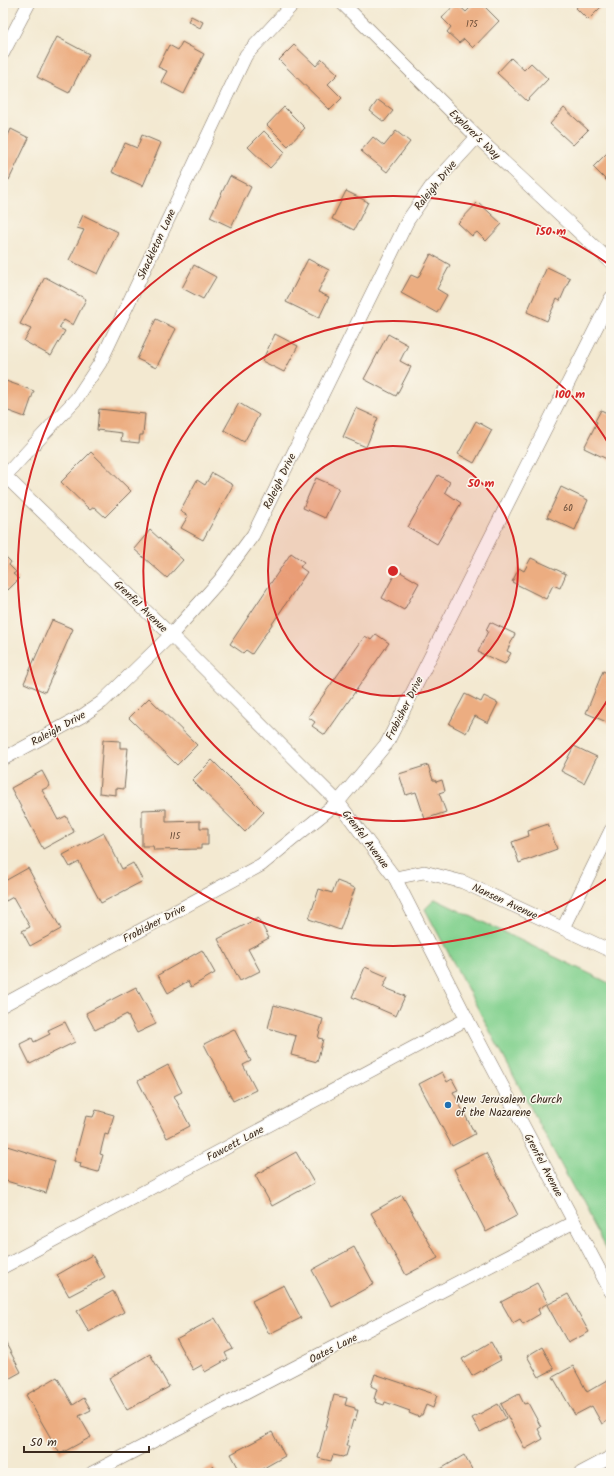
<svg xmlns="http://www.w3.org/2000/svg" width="614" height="1476" font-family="Kalam,sans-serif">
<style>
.green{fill:#83d18f;stroke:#5f7e56}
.building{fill:#ecad81}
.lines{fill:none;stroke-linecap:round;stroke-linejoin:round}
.street-casing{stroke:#7b6d5d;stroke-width:14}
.street{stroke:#fff;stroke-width:13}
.ring{fill:none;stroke:#d62828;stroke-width:2}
.poi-dot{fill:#1f6fb2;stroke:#fbf7ec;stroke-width:1.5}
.labels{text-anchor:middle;stroke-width:3;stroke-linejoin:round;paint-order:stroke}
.number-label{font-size:9px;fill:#674b37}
.street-label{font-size:11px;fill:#3b2a1e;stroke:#fbf7ec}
.poi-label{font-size:11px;fill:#3b2a1e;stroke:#fbf7ec;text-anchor:start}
.centre{fill:#d62828;stroke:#fbf7ec;stroke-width:2}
.ring-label{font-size:12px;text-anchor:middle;font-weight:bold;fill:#d62828;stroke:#fbf7ec;stroke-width:3;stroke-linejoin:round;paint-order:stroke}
</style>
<rect width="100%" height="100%" fill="#fbf7ec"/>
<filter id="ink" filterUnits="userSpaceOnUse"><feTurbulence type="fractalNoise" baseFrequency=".025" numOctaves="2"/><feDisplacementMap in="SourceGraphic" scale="8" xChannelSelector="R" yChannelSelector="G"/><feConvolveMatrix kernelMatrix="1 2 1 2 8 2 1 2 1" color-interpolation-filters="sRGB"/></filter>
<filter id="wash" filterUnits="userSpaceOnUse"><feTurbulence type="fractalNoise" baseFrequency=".012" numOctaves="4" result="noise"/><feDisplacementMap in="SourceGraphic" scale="16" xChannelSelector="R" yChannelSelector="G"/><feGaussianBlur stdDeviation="0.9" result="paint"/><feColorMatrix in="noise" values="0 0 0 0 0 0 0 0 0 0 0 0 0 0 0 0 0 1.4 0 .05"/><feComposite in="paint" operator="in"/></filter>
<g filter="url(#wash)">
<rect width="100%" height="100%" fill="#f3e9d1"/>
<path class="green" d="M435 899 611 984V1259L425 909Z"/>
<g id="blocks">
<g class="building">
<path d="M456 3 466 12 475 3H481L499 21 473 48 464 39 459 43 447 32 451 27 442 18Z"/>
<path d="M581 3H605L588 20 576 8Z"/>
<path d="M191 16 203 22 200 28 188 21Z"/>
<path d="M57 37 89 54 69 93 37 77Z"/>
<path d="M182 42 204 54 184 94 161 82 167 71 158 67 169 45 178 50Z"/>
<path d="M294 45 316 66 322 59 338 74 328 84 342 98 330 110 279 60Z"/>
<path d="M511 58 524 70 531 63 548 79 527 101 497 73Z"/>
<path d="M378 100 393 111 384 122 370 111Z"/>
<path d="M284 107 305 128 288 146 267 125Z"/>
<path d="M564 108 588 130 573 145 550 124Z"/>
<path d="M11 129 29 138 9 180 3 177V147Z"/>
<path d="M264 131 285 152 270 168 248 147Z"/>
<path d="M396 131 410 142 387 172 361 151 373 137 384 146Z"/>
<path d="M142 135 161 143 143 186 112 172 125 143 137 148Z"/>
<path d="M611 149V185L593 167Z"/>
<path d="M230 176 251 187 231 227 210 217Z"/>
<path d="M346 191 368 202 354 230 332 219Z"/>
<path d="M478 202 502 224 486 241 477 232 472 236 458 223Z"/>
<path d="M83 215 118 232 98 274 69 260 84 230 77 228Z"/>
<path d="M431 254 450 265 437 289 447 295 437 313 401 293 411 275 418 278Z"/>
<path d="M308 259 329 270 318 292 329 297 319 318 286 302Z"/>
<path d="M194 265 216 277 203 299 182 288Z"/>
<path d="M547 267 570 278 560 301 557 299 547 321 527 312Z"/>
<path d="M45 277 86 299 73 325 64 320 59 328 65 331 51 356 24 341 31 329 20 324Z"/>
<path d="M156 319 176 329 156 368 137 359Z"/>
<path d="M275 334 298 346 284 372 262 361Z"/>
<path d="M388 334 408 345 400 361 411 367 396 396 364 379Z"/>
<path d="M3 380 34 391 25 417 3 409Z"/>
<path d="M239 403 259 415 244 442 224 430Z"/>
<path d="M356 408 378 418 366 447 343 437Z"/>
<path d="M99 409 145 414 143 435H140L139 443 121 441 122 433 97 430Z"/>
<path d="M601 410 611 415V461L584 448 597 422 595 421Z"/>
<path d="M476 421 492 430 474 463 458 454Z"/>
<path d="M91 452 131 491 105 517 94 507 90 510 61 482Z"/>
<path d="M212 473 233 485 203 540 181 528 188 516 180 511 197 480 205 485Z"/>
<path d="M438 475 450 482 445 492 461 503 437 544 408 527Z"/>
<path d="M316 478 339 488 325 518 303 508Z"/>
<path d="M561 487 588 500 575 530 547 517Z"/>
<path d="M150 530 183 560 167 578 134 549Z"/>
<path d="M291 553 304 562 300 567 307 572 252 654 246 650 243 653 230 644Z"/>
<path d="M3 554 11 562 9 565 16 572 13 574 19 579 8 590 3 586Z"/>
<path d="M531 558 566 574 560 588 553 585 546 599 512 582 519 568 524 571Z"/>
<path d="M397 570 419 583 404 610 382 598Z"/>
<path d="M52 620 73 629 45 692 24 683Z"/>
<path d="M490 622 515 634 507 651 511 653 505 664 478 652 488 631 486 630Z"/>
<path d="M376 634 389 643 325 735 312 726 315 722 308 717 365 636 371 640Z"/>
<path d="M603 671 611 675V724L586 713Z"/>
<path d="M465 694 481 702 484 696 498 703 488 723 475 716 466 733 449 724Z"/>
<path d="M149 698 197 745 177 765 129 718Z"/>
<path d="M103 740 120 741V748H128L124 789 116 788V795L99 793Z"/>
<path d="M574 746 597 757 584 783 561 771Z"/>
<path d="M212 760 264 812 245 832 192 780Z"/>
<path d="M428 765 433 780H435L436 782 442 780 445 791 439 793 446 812 425 819 416 792 406 795 399 774Z"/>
<path d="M42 771 50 786 42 790 58 820 66 816 74 832 43 849 11 788Z"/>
<path d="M166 809V822L200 821V828H208V845H201V849L154 850 153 846H142V810Z"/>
<path d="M548 824 557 849 519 863 512 842 529 836 528 831Z"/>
<path d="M104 833 122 869 133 863 143 881 101 903 79 862 70 867 63 855Z"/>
<path d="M28 868 61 929 30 946 22 931 30 927 13 897 6 901 3 896V882Z"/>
<path d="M337 881 355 888 340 930 309 919 319 889 332 893Z"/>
<path d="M258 918 269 938 248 949 260 971 240 981 218 939Z"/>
<path d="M202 950 215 973 191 987 188 981 168 993 158 975Z"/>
<path d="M365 967 388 977 383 987 405 996 396 1016 352 997Z"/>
<path d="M136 987 156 1024 137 1033 127 1014 95 1030 86 1013Z"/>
<path d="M274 1005 323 1019 318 1038 323 1039 317 1062 291 1055 296 1036 268 1028Z"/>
<path d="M65 1022 75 1042 30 1064 20 1044 32 1038 34 1042 50 1034 48 1030Z"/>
<path d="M234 1029 251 1061 243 1065 256 1090 233 1101 204 1044Z"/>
<path d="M168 1065 182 1092 174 1096 190 1126 167 1138 138 1081Z"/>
<path d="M442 1072 447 1082 452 1079 458 1090 453 1092 475 1134 452 1146 419 1084Z"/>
<path d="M96 1110 114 1115 108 1135 105 1134 100 1154 103 1155 98 1172 80 1167 81 1163 74 1161 86 1116 93 1117Z"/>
<path d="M7 1146 55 1161 46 1193 3 1180V1158Z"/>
<path d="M296 1152 314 1183 272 1206 255 1175Z"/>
<path d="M486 1153 518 1215 486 1232 454 1169Z"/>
<path d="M402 1195 438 1258 406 1275 371 1213Z"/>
<path d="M354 1247 374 1284 332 1307 312 1270Z"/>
<path d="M92 1255 105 1277 69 1296 57 1275Z"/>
<path d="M537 1283 548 1303 538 1309 540 1314 523 1324 520 1319 513 1323 501 1302Z"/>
<path d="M284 1285 301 1318 269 1334 252 1301Z"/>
<path d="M113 1291 124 1312 89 1332 77 1311Z"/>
<path d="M568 1294 589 1332 568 1343 547 1305Z"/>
<path d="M215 1318 233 1349 225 1353 228 1359 205 1372 202 1365 193 1370 176 1339Z"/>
<path d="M3 1338 21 1372 3 1382Z"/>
<path d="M491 1342 501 1360 472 1376 462 1359Z"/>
<path d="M542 1347 554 1369 539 1377 527 1356Z"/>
<path d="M150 1354 169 1387 127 1410 109 1378Z"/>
<path d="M573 1366 587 1392 608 1380 611 1386V1419L602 1424 592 1406 575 1415 553 1377Z"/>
<path d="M375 1374 437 1395 433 1408 426 1405 422 1415H420L419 1417 409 1413 410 1411 385 1402 384 1405 375 1402 376 1399H374L377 1389 371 1386Z"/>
<path d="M57 1377 73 1405 84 1398 91 1410 79 1416 91 1437 60 1454 26 1395Z"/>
<path d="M519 1394 524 1404 528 1403 541 1427 538 1429 543 1439 525 1449 501 1404Z"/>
<path d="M334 1395 347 1398 345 1405 355 1408V1410H358L355 1421 353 1420 346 1446H349L346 1456H344L343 1457 333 1455 331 1461 318 1458Z"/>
<path d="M498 1404 506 1418 480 1432 472 1418Z"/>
<path d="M272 1432 285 1456 255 1473H241L231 1454Z"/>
<path d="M464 1455 474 1473H434Z"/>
<path d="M213 1466 217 1473H200Z"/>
</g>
</g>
</g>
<g filter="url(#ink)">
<use href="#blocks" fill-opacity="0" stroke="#7b6d5d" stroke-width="1"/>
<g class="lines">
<defs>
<g id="street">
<path d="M342 3 477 137 611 262"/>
<path d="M3 53 29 3"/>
<path d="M3 474 171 635 338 802 395 878 467 1019 611 1292"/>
<path d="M5 476 77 398 100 363 246 55 294 3"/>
<path d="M3 759 82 716 102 702 171 635 220 580 253 535 408 220 431 187 477 137"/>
<path d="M395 878 424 872 463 882 611 951"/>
<path d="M563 928 611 830"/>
<path d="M3 1005 261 865 338 802 387 743 611 298"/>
<path d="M3 1267 467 1019"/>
<path d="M92 1473 574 1222"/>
<path d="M581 1473 611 1457"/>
</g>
</defs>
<use href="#street" class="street-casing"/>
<use href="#street" class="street"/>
</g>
</g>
<circle cx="393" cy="571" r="125" fill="#d62828" fill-opacity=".12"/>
<g class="ring">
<circle cx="393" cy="571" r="125"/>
<path d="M611 694A250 250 0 1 1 611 448"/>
<path d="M611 876A375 375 0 1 1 611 266"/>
</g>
<circle class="poi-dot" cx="448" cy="1105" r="4"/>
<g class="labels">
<g class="number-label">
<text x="472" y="27">175</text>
<text x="568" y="511">60</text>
<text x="175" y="839">115</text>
</g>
<g class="street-label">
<text transform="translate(475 134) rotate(44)" y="4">Explorer's Way</text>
<text transform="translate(435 185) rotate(-51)" y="4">Raleigh Drive</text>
<text transform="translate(156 244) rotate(-65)" y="4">Shackleton Lane</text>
<text transform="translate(279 481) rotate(-64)" y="4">Raleigh Drive</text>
<text transform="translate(141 606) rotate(44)" y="4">Grenfel Avenue</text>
<text transform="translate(404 708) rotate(-63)" y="4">Frobisher Drive</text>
<text transform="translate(58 728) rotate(-29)" y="4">Raleigh Drive</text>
<text transform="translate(366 839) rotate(53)" y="4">Grenfel Avenue</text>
<text transform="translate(505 901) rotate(25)" y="4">Nansen Avenue</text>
<text transform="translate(154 923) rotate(-28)" y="4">Frobisher Drive</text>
<text transform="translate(235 1143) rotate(-28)" y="4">Fawcett Lane</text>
<text transform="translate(544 1165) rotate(62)" y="4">Grenfel Avenue</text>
<text transform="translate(333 1348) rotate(-27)" y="4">Oates Lane</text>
</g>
<g class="poi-label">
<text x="456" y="1103">New Jerusalem Church<tspan x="456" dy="13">of the Nazarene</tspan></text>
</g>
</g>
<circle cx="393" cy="571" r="6" class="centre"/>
<g class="ring-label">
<text x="551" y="235">150 m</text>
<text x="570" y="398">100 m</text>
<text x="481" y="487">50 m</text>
</g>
<rect width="614" height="1476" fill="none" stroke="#fbf7ec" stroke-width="16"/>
<path d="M24 1446v6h125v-6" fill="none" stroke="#3b2a1e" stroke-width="2"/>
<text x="30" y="1446" font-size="12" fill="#3b2a1e" stroke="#fbf7ec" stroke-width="3" paint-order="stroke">50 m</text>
</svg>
